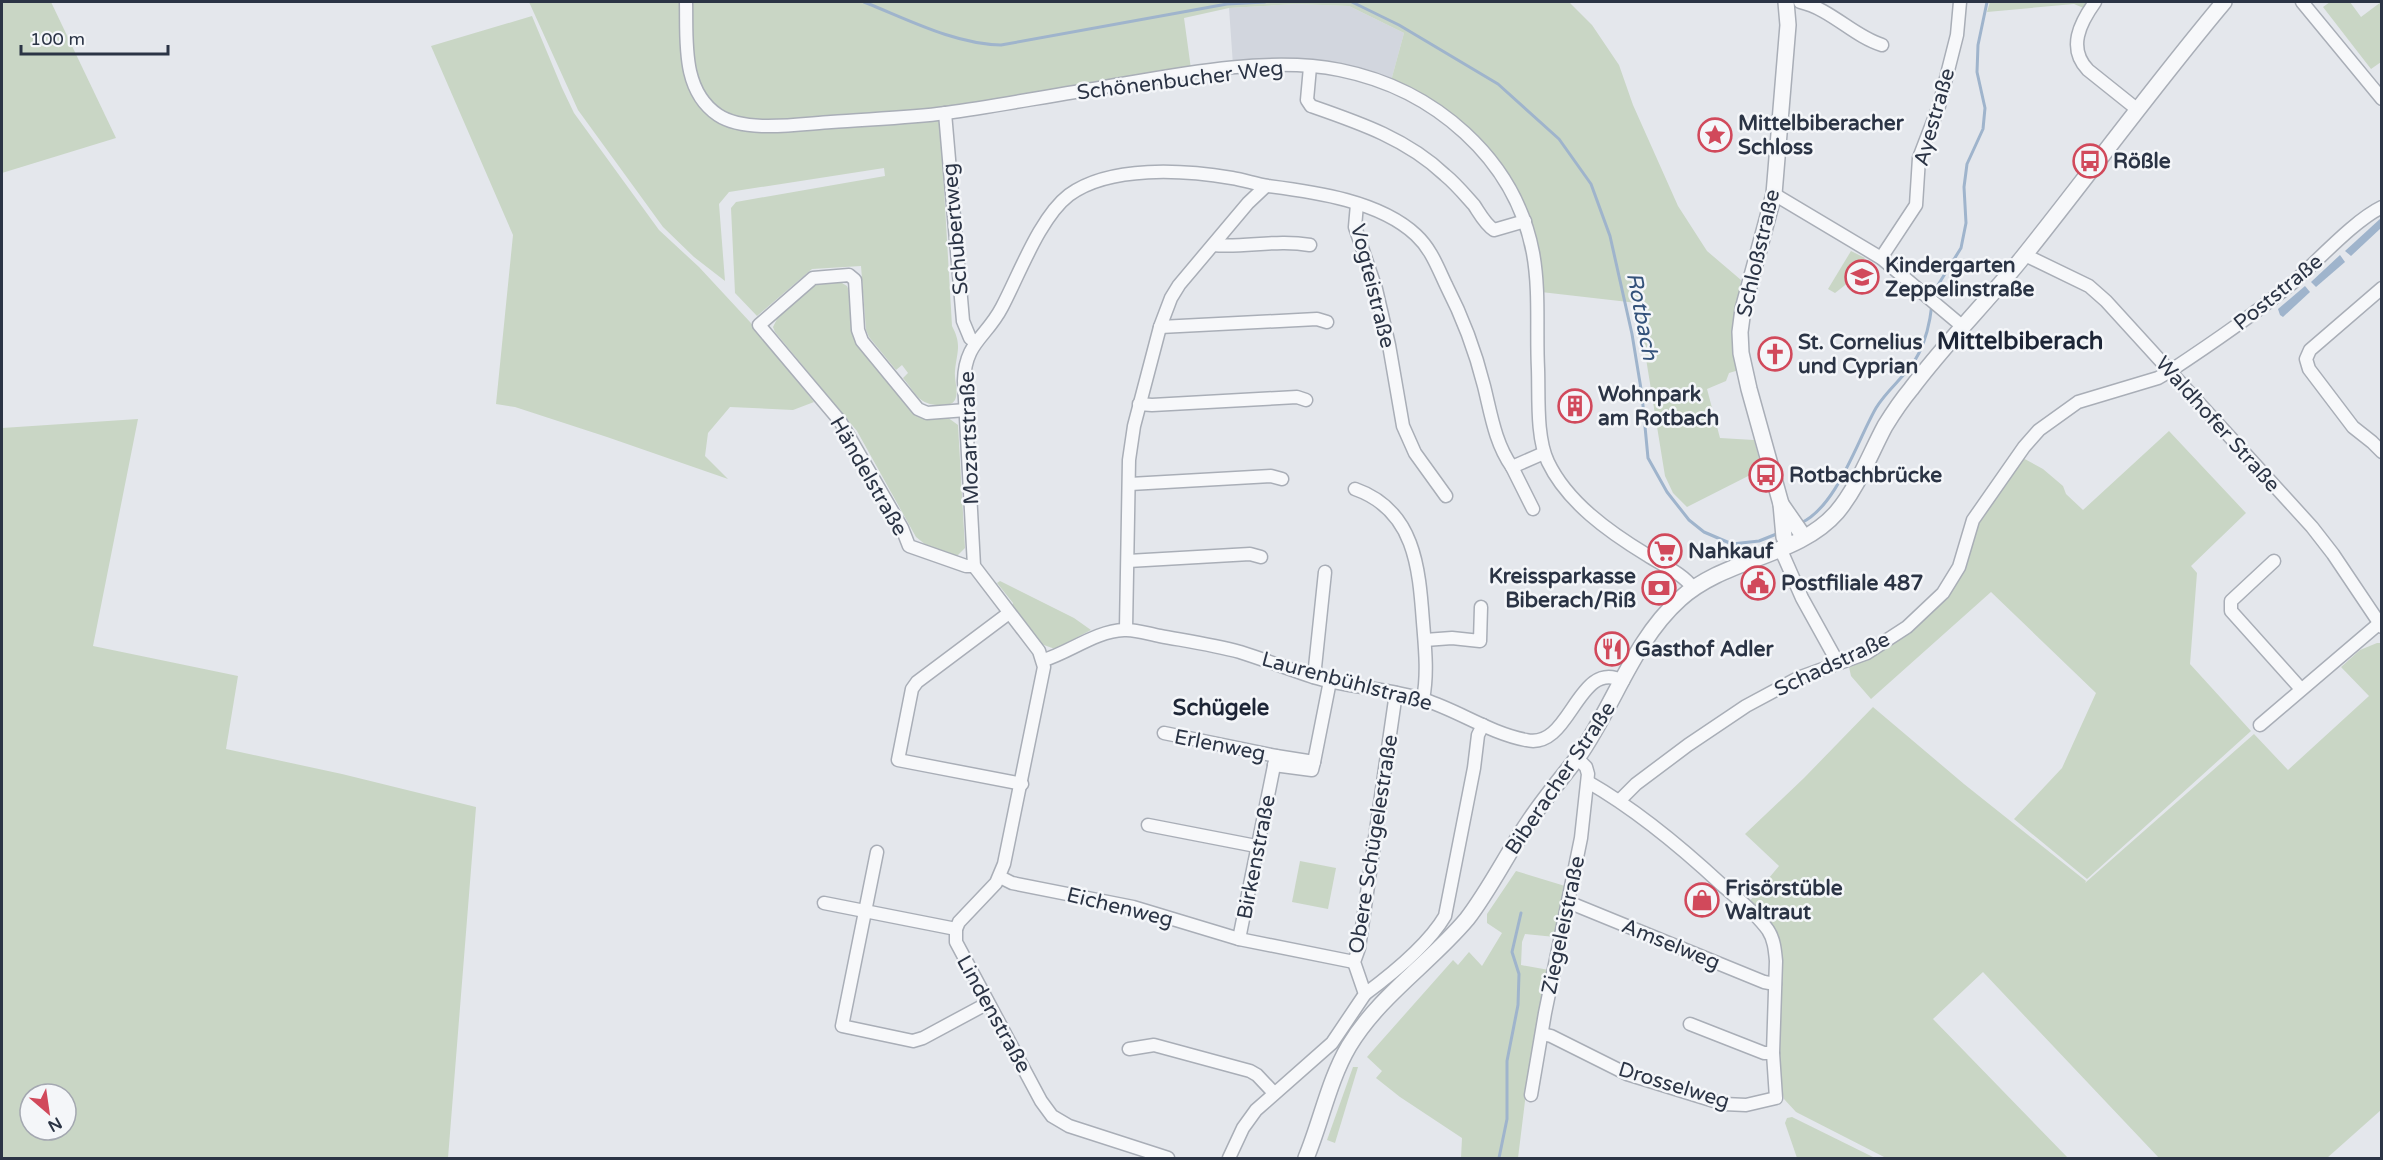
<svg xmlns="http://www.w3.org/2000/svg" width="2383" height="1160" font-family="'Varela Round',sans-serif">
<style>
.built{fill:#d2d6de}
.green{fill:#c9d6c5;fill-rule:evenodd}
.water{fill:#9fb4cc}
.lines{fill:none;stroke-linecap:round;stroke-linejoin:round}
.stream{stroke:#9fb4cc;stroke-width:3}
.minor-casing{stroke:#a9aeb7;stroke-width:15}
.tertiary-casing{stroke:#a9aeb7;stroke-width:18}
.minor{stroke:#f7f8fa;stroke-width:12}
.tertiary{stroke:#f7f8fa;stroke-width:15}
.labels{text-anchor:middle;stroke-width:5;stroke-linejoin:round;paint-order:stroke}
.street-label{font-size:21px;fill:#2b3445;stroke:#f4f6f9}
.poi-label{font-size:21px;font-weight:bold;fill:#2b3445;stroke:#f4f6f9;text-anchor:start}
.water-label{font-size:22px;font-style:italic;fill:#34527a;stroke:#f4f6f9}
.neighbourhood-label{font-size:22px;font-weight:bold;fill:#1d2536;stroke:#f4f6f9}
.quarter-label{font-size:24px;font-weight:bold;fill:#1d2536;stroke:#f4f6f9}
</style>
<rect width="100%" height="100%" fill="#e4e7ec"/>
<path class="built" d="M1296 4 1349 6 1404 33 1391 81 1358 70 1233 65 1229 8Z"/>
<g class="green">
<path d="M2 2H51L116 138 2 173Z"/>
<path d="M529 2H681L688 82 728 125 940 120 952 326C962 345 957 351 955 371 954 380 959 392 955 400 952 405 948 404 943 405 919 406 917 395 903 378L908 373 902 365 896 370 869 337 866 330 861 266 812 269 757 316 735 293 731 208 736 202 885 176 884 168 729 192 719 204 725 281 694 257 663 227 578 110Z"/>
<path d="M690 2H1569L1592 25 1619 65 1633 105 1678 206 1707 251 1741 280 1736 331 1739 370 1729 373 1726 381 1707 389 1720 438 1754 440 1762 469 1687 507 1673 493 1665 476 1637 303 1541 292C1537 245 1530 189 1492 155 1482 146 1470 139 1459 131 1436 114 1414 98 1391 81L1404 33 1349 6 1296 4 1229 8 1184 18 1191 69 941 111 757 122 732 118 718 111 695 79 691 47Z"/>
<path d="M1990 2H2091L2086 9 2074 4 1987 12Z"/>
<path d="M2330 2H2350L2361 17 2381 2V62L2371 69 2323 7Z"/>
<path d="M532 16 562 88 574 113 659 230 699 267 750 322 814 402 793 410 730 407 708 433 705 456 728 479 607 437 515 407 496 404 513 235 431 46Z"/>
<path d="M1851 251 1865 258 1849 282 1835 293 1828 289Z"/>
<path d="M837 280 847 286 849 291 853 335 858 346 917 415 924 418 947 417 958 425 965 548 957 556 926 545 916 537 857 431 775 332 773 327 778 317 776 315 817 282Z"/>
<path d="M138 419 93 646 238 676 226 749 342 774 476 807 448 1158H2V428ZM30 1094H66V1130H30Z"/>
<path d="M2169 431 2246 513 2191 566 2197 573 2190 664 2251 731 2087 879 2014 819 2062 768 2096 693 1991 592 1871 699 1851 676 1849 667 1936 605 1975 521 2021 457 2043 469 2063 486 2066 494 2083 510Z"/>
<path d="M1000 581 1074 618 1091 630 1055 649 1041 644 1012 608 1013 603 997 583Z"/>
<path d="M2377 643H2381V1110L2327 1158H2159L1983 972 1933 1019 2068 1158H1886L1796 1112 1784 1099 1778 1074 1781 959 1748 903 1779 866 1745 834 1804 778 1873 707 1964 784 2086 881 2085 883 2254 734 2288 770 2369 696 2341 667 2360 650Z"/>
<path d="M1300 861 1336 868 1328 909 1292 902Z"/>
<path d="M1516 871 1565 886 1555 937 1525 934 1522 942 1521 965 1549 970 1526 1093 1518 1158H1461L1462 1138 1400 1097 1376 1078 1382 1071 1367 1057 1453 960 1458 965 1469 952 1482 966 1502 933 1487 923V914Z"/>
<path d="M1353 1067H1358L1335 1143 1327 1140Z"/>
<path d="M1792 1117 1875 1158H1797L1785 1123 1787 1118Z"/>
</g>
<g class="water">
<path d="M2381 218V228L2351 256 2345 251Z"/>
<path d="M2340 255 2345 262 2316 287 2311 282Z"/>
<path d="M2305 286 2310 292 2283 317 2280 315 2278 309Z"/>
</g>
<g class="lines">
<g class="stream">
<path d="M864 2C907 19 954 44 1001 45L1227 4 1265 2"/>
<path d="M1352 2 1399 25 1498 84 1559 139 1591 184 1610 236 1632 334 1642 395 1648 458 1667 492 1689 520 1704 532 1732 544 1759 541 1779 533"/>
<path d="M1933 298V293L1961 248 1966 223 1964 187 1967 164 1983 129 1985 108 1977 72 1978 45 1987 2"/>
<path d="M1801 523C1837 506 1857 441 1876 408 1888 388 1909 374 1919 353 1927 337 1930 322 1932 304"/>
<path d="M1499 1158 1507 1119V1061L1518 1005 1519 974 1512 952 1521 913"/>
</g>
<defs>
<g id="minor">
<path d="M686 2C687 40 681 90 718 115 745 133 799 124 831 122 869 119 908 118 946 113 989 107 1032 99 1075 92 1156 79 1259 54 1340 70 1434 89 1515 158 1533 253 1540 291 1536 331 1538 369 1539 396 1536 437 1548 462 1567 502 1609 532 1647 555 1662 565 1682 573 1693 588"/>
<path d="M1800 2C1831 9 1853 36 1882 45"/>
<path d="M2095 2C2080 23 2067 48 2088 70L2138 110"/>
<path d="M2302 2 2382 99"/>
<path d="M1310 67 1307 100 1311 106C1360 123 1407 139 1445 175 1456 184 1465 195 1474 205 1480 214 1485 224 1494 230L1525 221"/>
<path d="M945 113 963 321 970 338 975 342"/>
<path d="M1774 194 1881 258 1962 326"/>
<path d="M1357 204 1355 227 1376 289 1389 345 1403 426 1415 453 1446 496"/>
<path d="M1213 245C1245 248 1277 239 1310 245"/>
<path d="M2025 255 2089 286 2106 301 2312 527 2333 554 2382 627"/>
<path d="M1881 258 1916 205 1919 158 1939 106 1957 35 1960 2"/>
<path d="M2382 288 2310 350 2306 359 2309 369 2353 427 2372 442 2382 452"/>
<path d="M1160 327 1317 319 1327 322"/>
<path d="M1139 404 1152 405 1297 397 1306 400"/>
<path d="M966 410 927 413 918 409 862 341 858 330 855 280 849 275 813 278 759 325 840 421 902 528 909 546 966 566H974"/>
<path d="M1512 467 1533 509"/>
<path d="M1130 484 1271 476 1282 479"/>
<path d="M1355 489C1415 510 1419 568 1423 622 1425 647 1428 674 1423 699"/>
<path d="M1780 548 1802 598 1838 663"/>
<path d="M1128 561 1250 554 1261 557"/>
<path d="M2274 561 2231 601V611L2301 689"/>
<path d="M1009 613 917 682 912 689 898 760 1022 784"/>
<path d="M1126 629 1129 460 1134 426 1160 327 1171 298 1179 285 1248 203 1266 186"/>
<path d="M1425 640 1452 638 1480 641 1481 607"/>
<path d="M1044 660C1070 652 1096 631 1124 630 1135 629 1149 634 1160 636 1187 641 1214 645 1240 652 1265 660 1289 669 1313 677 1350 688 1388 688 1425 700 1459 711 1490 733 1526 740 1571 751 1577 657 1623 681"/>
<path d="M1314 677 1325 572"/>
<path d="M1330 681 1314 762 1276 756 1239 939 1354 962"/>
<path d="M2260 725 2382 621"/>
<path d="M1164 733 1276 756"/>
<path d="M1274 765 1312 770 1314 762"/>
<path d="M1620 800 1636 784 1688 745 1746 706 1798 678 1867 653 1907 627 1943 593 1959 567 1973 520 2024 447 2039 430 2078 402 2158 378 2170 371C2211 344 2252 316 2290 285 2316 263 2353 221 2382 207"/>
<path d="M1148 825 1256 846"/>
<path d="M877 852 842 1026 913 1041 923 1038 988 1003"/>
<path d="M1000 877 1012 883 1133 907 1239 939"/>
<path d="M1568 902 1764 982 1775 984"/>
<path d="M824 903 956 929"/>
<path d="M1365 994C1392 974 1428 945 1445 916L1474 768 1478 735 1483 725"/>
<path d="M1690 1024 1764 1053H1773"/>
<path d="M1542 1034 1551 1036 1627 1074 1724 1104 1746 1105 1776 1098 1773 1053 1776 961C1775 950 1774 939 1768 930 1756 913 1738 899 1722 885 1680 846 1637 810 1588 782"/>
<path d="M1129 1049 1154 1045 1250 1071 1257 1075 1274 1093"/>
<path d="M1531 1095 1545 1013 1581 838 1588 774 1586 767 1577 758"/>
<path d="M1168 1158 1069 1126 1052 1116 1041 1101 956 942V929L959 922 996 883 1004 864 1044 667 1039 651 974 566 964 381C965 342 986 338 1002 307 1019 275 1040 217 1069 195 1110 165 1184 170 1232 178 1244 180 1256 184 1268 186 1315 192 1380 201 1416 235 1431 249 1437 266 1446 285 1463 318 1475 350 1484 386 1491 414 1495 443 1512 467L1544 453"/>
<path d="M1229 1158 1243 1128 1256 1110 1332 1043 1365 994 1354 962 1359 948 1396 693"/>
</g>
<g id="tertiary">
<path d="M1786 2 1788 25 1774 194 1743 309 1740 332 1741 353 1749 389 1781 504 1784 537 1788 545"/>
<path d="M1781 504 1804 537"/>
<path d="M1306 1158C1321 1122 1329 1080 1349 1046 1379 996 1430 963 1467 919 1490 889 1507 854 1528 823 1543 800 1561 779 1578 757 1614 706 1633 641 1680 599 1725 558 1798 557 1837 512 1858 487 1870 454 1885 426 1893 413 1901 401 1911 389 1946 342 1987 302 2023 257 2091 172 2155 84 2224 2"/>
</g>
</defs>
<use href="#minor" class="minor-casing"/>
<use href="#tertiary" class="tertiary-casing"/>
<use href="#minor" class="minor"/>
<use href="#tertiary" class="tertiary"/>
</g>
<defs>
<symbol id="sight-ring" viewBox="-11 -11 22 22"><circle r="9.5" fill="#f4f6f9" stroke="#d1495b" stroke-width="1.5"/><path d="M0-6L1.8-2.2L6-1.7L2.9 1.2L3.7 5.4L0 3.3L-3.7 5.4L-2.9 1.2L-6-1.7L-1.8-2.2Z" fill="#d1495b"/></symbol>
<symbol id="bus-ring" viewBox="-11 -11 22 22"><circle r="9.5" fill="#f4f6f9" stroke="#d1495b" stroke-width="1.5"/><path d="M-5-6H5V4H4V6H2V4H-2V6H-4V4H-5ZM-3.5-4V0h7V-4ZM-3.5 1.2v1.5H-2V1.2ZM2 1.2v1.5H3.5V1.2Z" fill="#d1495b"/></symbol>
<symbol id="school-ring" viewBox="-11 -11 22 22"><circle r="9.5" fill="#f4f6f9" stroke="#d1495b" stroke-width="1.5"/><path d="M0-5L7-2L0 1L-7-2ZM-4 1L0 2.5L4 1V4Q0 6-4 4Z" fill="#d1495b"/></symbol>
<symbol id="church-ring" viewBox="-11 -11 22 22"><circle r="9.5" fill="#f4f6f9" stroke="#d1495b" stroke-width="1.5"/><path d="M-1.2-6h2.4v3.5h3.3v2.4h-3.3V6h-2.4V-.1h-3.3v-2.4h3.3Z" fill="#d1495b"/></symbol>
<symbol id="building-ring" viewBox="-11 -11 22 22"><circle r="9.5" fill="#f4f6f9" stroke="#d1495b" stroke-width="1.5"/><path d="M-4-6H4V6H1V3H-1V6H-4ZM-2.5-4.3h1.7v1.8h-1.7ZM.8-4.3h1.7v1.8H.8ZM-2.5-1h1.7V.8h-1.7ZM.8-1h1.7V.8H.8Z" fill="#d1495b"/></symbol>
<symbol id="supermarket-ring" viewBox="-11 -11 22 22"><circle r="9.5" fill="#f4f6f9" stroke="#d1495b" stroke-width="1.5"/><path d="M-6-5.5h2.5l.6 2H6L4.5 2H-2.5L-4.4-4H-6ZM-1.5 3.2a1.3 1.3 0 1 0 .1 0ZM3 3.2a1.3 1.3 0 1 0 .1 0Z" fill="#d1495b"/></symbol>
<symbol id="civic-ring" viewBox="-11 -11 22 22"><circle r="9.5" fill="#f4f6f9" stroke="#d1495b" stroke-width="1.5"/><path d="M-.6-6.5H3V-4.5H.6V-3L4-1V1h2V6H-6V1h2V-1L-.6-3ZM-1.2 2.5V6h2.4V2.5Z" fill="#d1495b"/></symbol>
<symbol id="bank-ring" viewBox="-11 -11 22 22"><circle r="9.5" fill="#f4f6f9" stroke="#d1495b" stroke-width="1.5"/><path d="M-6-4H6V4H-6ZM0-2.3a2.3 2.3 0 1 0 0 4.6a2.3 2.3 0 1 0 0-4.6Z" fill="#d1495b"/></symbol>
<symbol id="restaurant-ring" viewBox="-11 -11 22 22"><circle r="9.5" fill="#f4f6f9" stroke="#d1495b" stroke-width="1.5"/><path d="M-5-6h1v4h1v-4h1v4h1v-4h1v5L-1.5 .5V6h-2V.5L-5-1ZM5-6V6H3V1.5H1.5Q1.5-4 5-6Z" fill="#d1495b"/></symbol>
<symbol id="shop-ring" viewBox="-11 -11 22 22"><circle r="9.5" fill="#f4f6f9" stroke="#d1495b" stroke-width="1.5"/><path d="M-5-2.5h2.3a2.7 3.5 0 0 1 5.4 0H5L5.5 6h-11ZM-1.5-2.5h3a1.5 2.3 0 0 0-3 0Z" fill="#d1495b"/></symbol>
</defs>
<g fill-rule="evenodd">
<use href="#sight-ring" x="1696" y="116" width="38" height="38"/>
<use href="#bus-ring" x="2071" y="142" width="38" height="38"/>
<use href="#school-ring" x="1843" y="258" width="38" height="38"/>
<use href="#church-ring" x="1756" y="335" width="38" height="38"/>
<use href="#building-ring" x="1556" y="387" width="38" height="38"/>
<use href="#bus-ring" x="1747" y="456" width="38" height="38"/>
<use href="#supermarket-ring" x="1646" y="532" width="38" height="38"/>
<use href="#civic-ring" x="1739" y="564" width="38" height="38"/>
<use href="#bank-ring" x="1640" y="569" width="38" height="38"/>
<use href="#restaurant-ring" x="1593" y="630" width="38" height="38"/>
<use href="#shop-ring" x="1683" y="881" width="38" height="38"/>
</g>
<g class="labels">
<g class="street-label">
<text transform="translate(1180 80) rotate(-7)" y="7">Schönenbucher Weg</text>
<text transform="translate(1934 117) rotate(-74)" y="7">Ayestraße</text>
<text transform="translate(955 229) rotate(-95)" y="7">Schubertweg</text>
<text transform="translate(1758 253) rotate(-77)" y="7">Schloßstraße</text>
<text transform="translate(1373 286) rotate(76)" y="7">Vogteistraße</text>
<text transform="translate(2278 292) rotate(-39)" y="7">Poststraße</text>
<text transform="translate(2218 424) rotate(48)" y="7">Waldhofer Straße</text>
<text transform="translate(969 438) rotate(-92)" y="7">Mozartstraße</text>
<text transform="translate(869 476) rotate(60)" y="7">Händelstraße</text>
<text transform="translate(1832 664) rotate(-25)" y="7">Schadstraße</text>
<text transform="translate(1347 681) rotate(15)" y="7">Laurenbühlstraße</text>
<text transform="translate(1220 745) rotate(11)" y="7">Erlenweg</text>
<text transform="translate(1560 778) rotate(-56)" y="7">Biberacher Straße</text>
<text transform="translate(1373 844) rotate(-81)" y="7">Obere Schügelestraße</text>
<text transform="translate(1256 857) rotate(-79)" y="7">Birkenstraße</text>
<text transform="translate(1120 907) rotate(14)" y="7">Eichenweg</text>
<text transform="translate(1563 925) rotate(-78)" y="7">Ziegeleistraße</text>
<text transform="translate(1671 944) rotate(22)" y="7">Amselweg</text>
<text transform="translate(994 1014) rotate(61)" y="7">Lindenstraße</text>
<text transform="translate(1674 1085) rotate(17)" y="7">Drosselweg</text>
</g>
<g class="poi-label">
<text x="1738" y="130">Mittelbiberacher<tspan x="1738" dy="24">Schloss</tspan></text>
<text x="2113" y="168">Rößle</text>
<text x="1885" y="272">Kindergarten<tspan x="1885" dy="24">Zeppelinstraße</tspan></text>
<text x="1798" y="349">St. Cornelius<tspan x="1798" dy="24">und Cyprian</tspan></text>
<text x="1598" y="401">Wohnpark<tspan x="1598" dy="24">am Rotbach</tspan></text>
<text x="1789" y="482">Rotbachbrücke</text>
<text x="1688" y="558">Nahkauf</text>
<text x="1636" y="583" text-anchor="end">Kreissparkasse<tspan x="1636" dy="24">Biberach/Riß</tspan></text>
<text x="1781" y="590">Postfiliale 487</text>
<text x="1635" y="656">Gasthof Adler</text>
<text x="1725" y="895">Frisörstüble<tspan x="1725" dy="24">Waltraut</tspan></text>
</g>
<g class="water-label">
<text transform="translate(1643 316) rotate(79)" y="8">Rotbach</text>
</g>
<g class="neighbourhood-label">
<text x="1221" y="715">Schügele</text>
</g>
<g class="quarter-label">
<text x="2020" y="349">Mittelbiberach</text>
</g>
</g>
<rect width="2383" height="1160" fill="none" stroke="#2b3445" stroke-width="6"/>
<g transform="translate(48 1112) rotate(151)"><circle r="28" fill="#f4f6f9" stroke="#a4a8b1" stroke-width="1.5"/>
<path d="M0-4.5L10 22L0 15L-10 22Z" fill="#d1495b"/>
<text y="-9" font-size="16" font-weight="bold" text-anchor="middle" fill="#2b3445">N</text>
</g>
<path d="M21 45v9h147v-9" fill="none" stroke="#2b3445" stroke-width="3"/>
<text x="30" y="45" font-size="18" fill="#2b3445" stroke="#f4f6f9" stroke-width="4.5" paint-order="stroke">100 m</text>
</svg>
